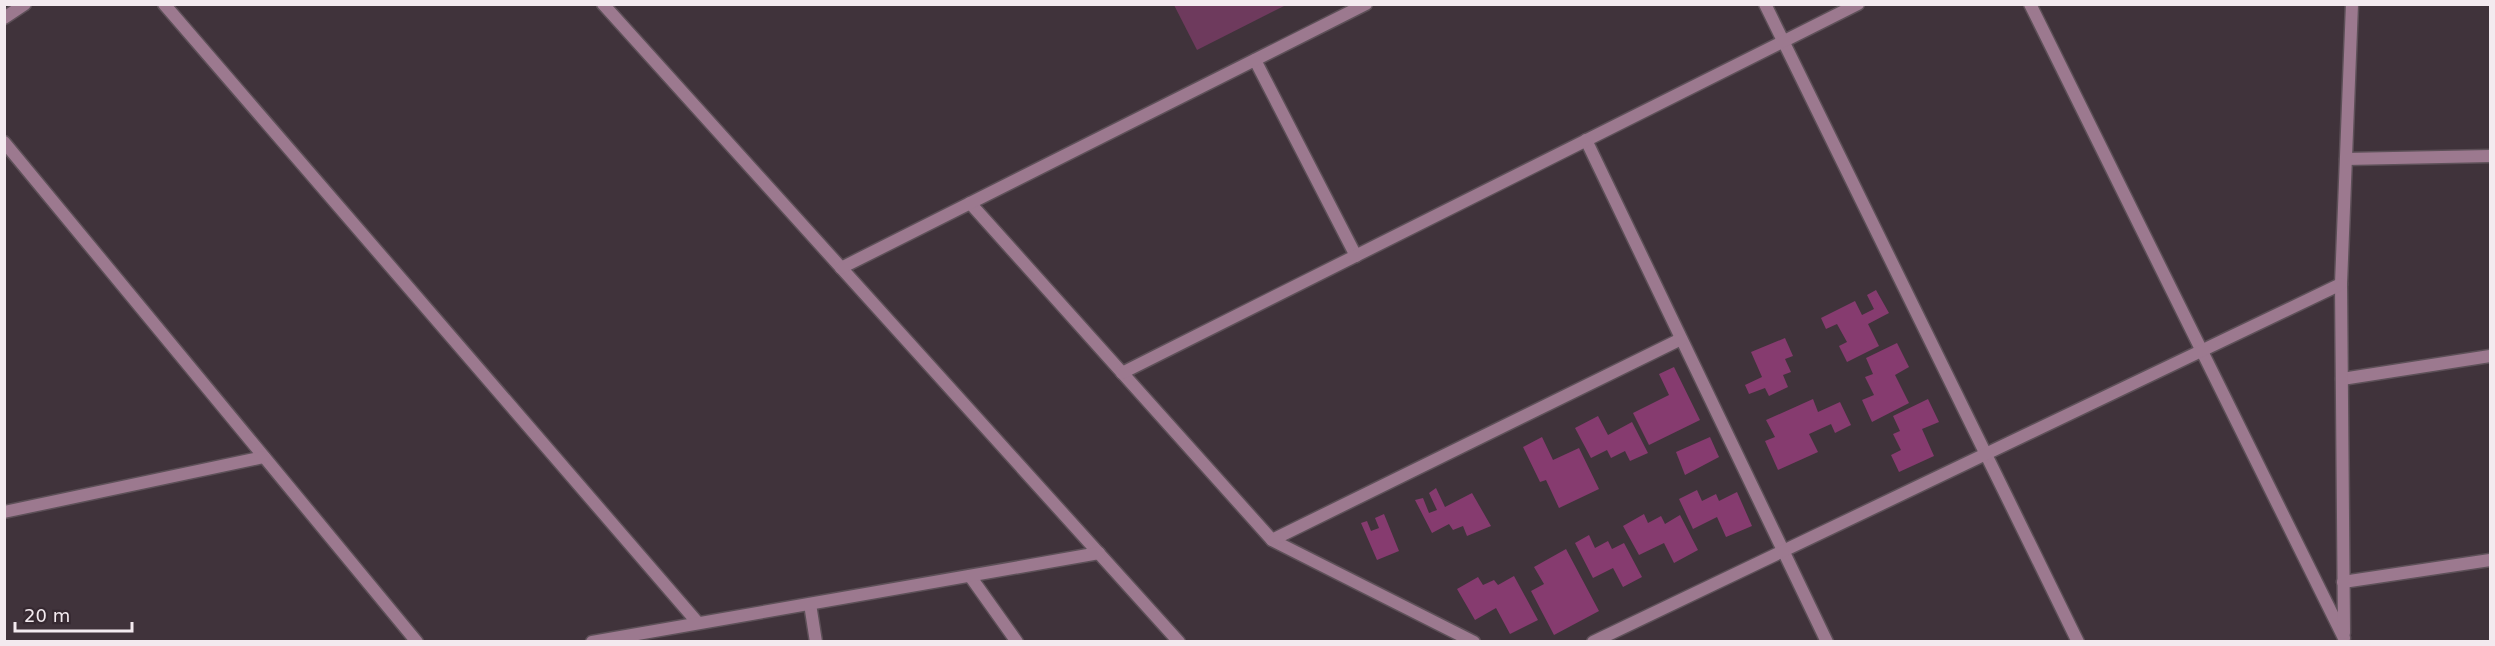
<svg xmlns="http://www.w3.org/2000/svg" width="2495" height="646" font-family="'DejaVu Sans',sans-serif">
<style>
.green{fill:#6e3a5d}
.building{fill:#863b6f}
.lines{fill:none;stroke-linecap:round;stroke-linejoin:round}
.minor-casing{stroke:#5d5058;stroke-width:15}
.minor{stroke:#9c798f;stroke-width:12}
</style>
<rect width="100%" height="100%" fill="#40333b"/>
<path class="green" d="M1174 5H1286L1197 50Z"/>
<g class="building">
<path d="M1876 290 1889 313 1868 324 1879 346 1847 362 1839 346 1847 342 1837 324 1826 329 1821 318 1855 301 1862 315 1874 309 1867 295Z"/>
<path d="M1785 338 1793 356 1785 359 1791 372 1783 375 1788 387 1769 396 1765 388 1749 394 1745 385 1762 377 1751 352Z"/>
<path d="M1897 343 1909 367 1895 375 1909 403 1872 422 1862 400 1874 395 1865 377 1873 374 1866 358Z"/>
<path d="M1674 367 1700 420 1649 445 1633 413 1669 395 1659 374Z"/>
<path d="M1813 399 1818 412 1840 402 1851 425 1835 433 1831 424 1809 434 1818 452 1778 470 1765 441 1775 437 1766 420Z"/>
<path d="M1928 399 1939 422 1922 429 1934 456 1899 472 1891 455 1901 450 1893 434 1900 431 1893 416Z"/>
<path d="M1598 416 1608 435 1632 422 1648 453 1630 461 1625 451 1611 458 1607 450 1591 458 1575 428Z"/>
<path d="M1542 437 1553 460 1579 448 1599 489 1559 508 1546 480 1540 482 1523 447Z"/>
<path d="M1710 437 1719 457 1685 475 1676 452Z"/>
<path d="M1436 488 1445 507 1472 493 1491 526 1467 536 1463 526 1453 530 1449 524 1432 533 1415 500 1423 498 1429 513 1437 510 1429 493Z"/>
<path d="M1697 490 1702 501 1716 494 1719 501 1737 492 1752 526 1726 537 1717 517 1693 529 1679 499Z"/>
<path d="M1384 514 1399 551 1377 560 1361 523 1367 521 1371 531 1379 528 1375 518Z"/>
<path d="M1644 514 1648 523 1661 516 1665 524 1680 515 1698 550 1674 563 1664 543 1639 555 1623 526Z"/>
<path d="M1589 535 1595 548 1608 541 1612 549 1624 543 1642 577 1623 587 1613 568 1593 578 1575 543Z"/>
<path d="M1566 549 1599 611 1554 635 1531 591 1544 584 1534 567Z"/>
<path d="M1514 576 1538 620 1510 634 1496 608 1475 620 1457 589 1478 577 1483 585 1494 580 1498 585Z"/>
</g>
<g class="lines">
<defs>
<g id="minor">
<path d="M164 4 698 623"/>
<path d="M603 4 1179 642"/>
<path d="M1765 4 2078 642"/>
<path d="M2030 4 2344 638"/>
<path d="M4 18 25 4"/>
<path d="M1255 60 1356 256"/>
<path d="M1586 140 1827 642"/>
<path d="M4 142 417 642"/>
<path d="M2346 159 2490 156"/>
<path d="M970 203 1272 540 1474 642"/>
<path d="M841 268 1366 4"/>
<path d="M1122 373 1858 4"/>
<path d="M2342 379 2490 356"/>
<path d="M4 512 264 457"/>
<path d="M1272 540 1681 339"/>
<path d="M970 576 1017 642"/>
<path d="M2343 582 2490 560"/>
<path d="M810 604 816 642"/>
<path d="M2344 633 2341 284 2352 4"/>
<path d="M592 642 1099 553"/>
<path d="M1593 642 2341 284"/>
</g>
</defs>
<use href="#minor" class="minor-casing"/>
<use href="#minor" class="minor"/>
</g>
<rect width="2495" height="646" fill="none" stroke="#f3eaef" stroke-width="12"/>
<path d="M15 622v9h117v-9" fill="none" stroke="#f3eaef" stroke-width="3"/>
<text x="24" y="622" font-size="18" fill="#f3eaef" stroke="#362931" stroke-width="4.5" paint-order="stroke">20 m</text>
</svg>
